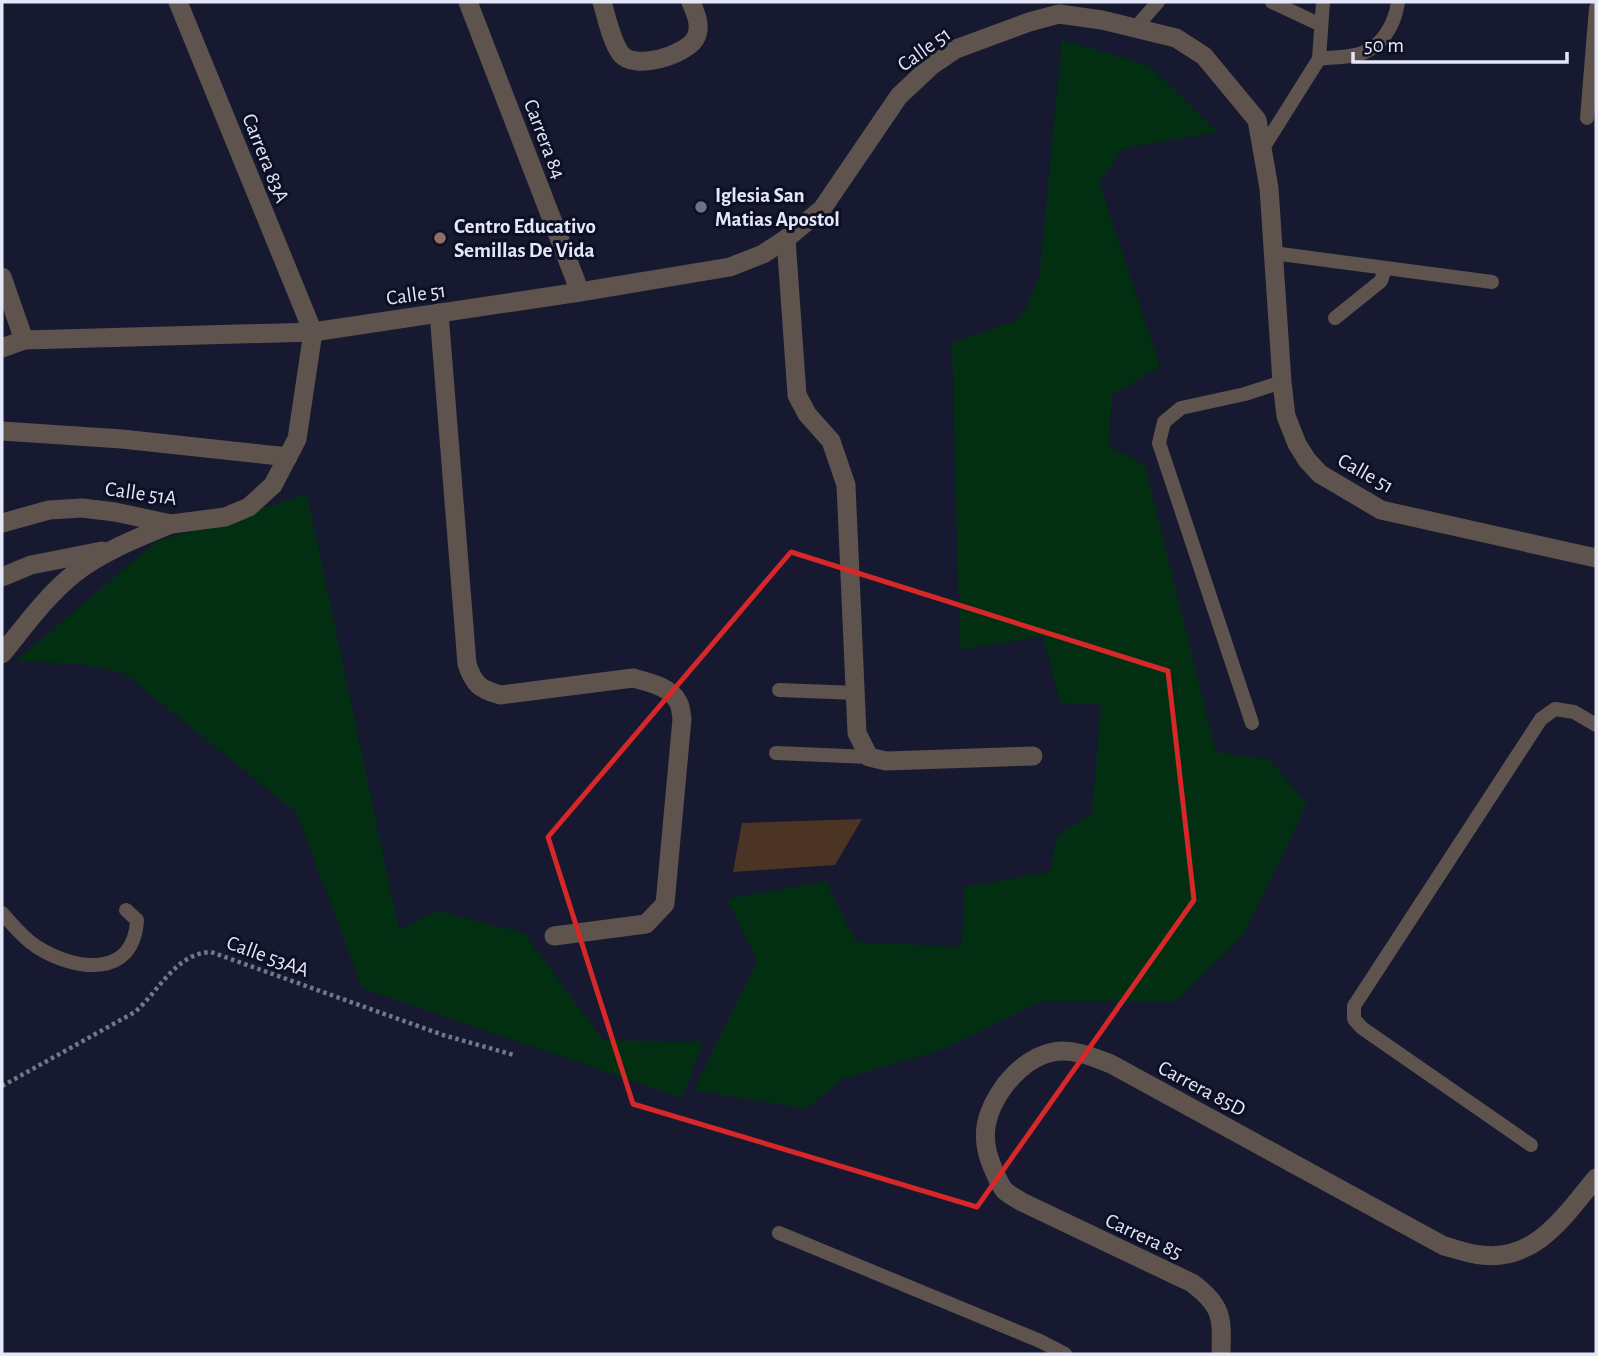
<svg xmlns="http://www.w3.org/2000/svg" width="1598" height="1356" font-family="'Alegreya Sans',sans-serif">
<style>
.green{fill:#022f12}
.building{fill:#4b3424}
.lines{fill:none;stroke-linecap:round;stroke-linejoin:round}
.path{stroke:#74778a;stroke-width:4.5;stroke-dasharray:3.5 3.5;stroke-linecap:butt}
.service{stroke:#5f534d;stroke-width:14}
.minor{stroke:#5f534d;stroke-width:19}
.tertiary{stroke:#5f534d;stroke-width:19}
.marked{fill:none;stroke:#d62828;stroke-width:5;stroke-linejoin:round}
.worship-dot{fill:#6b7280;stroke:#0d1025;stroke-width:2.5}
.education-dot{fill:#8d6e63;stroke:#0d1025;stroke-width:2.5}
.labels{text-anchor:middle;stroke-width:6;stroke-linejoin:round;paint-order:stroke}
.street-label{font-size:21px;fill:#e4e7f7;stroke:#0d1025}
.poi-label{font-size:21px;font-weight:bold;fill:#e4e7f7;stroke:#0d1025;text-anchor:start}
</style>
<rect width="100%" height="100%" fill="#16192f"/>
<g class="green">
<path d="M1062 40 1148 65 1218 132 1123 148 1099 183 1160 367 1112 395 1109 446 1145 465 1216 752 1270 760 1307 804 1243 936 1175 1002 1041 1001 944 1049 843 1079 806 1109 694 1090 757 961 727 899 826 881 856 942 962 947 964 887 1050 872 1057 836 1092 814 1101 704 1060 703 1043 636 960 650 952 343 1020 319 1039 279Z"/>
<path d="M307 494 399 930 437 911 524 933 603 1040 703 1042 682 1098 362 988 297 813 124 673 81 664 16 661 156 542Z"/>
</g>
<path class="building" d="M862 819 835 865 733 872 742 823Z"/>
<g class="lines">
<path class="path" d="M2 1086 135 1012C159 991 176 953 211 952L443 1035 514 1055"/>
<g class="service">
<path d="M1272 2 1321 25"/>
<path d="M1136 27 1158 2"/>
<path d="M1319 59C1331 57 1346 58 1359 54 1382 48 1395 24 1398 2"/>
<path d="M1587 118 1596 8"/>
<path d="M1263 148 1319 59 1323 2"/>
<path d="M1273 253 1492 282"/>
<path d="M1335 318 1381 281 1385 268"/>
<path d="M779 690 857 693"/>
<path d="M1252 723 1159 443 1164 422 1181 408 1245 394 1282 382"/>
<path d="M776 753 869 757"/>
<path d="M2 913C13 925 23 938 37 947 75 971 134 979 137 920L126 910"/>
<path d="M1531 1145 1362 1028 1354 1019V1006L1541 719 1555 709 1574 712 1596 725"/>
<path d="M779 1233 1040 1341 1065 1354"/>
</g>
<g class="minor">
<path d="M468 2 580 292"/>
<path d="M602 2C606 15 612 43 621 54 635 71 685 55 695 39 702 27 696 14 691 2"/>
<path d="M786 239 797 395 807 414 831 441 846 485 857 733 869 757 886 761 1033 756"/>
<path d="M2 277 24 340"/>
<path d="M439 313 467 664C474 685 480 689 500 695L633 678C648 682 671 687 678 702 681 706 681 714 682 719L665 904 646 924 554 936"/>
<path d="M2 348 24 340 313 332 580 292 730 267 763 254 786 239 822 209 899 96 931 66 956 49 1029 22 1059 14 1102 20 1176 38 1204 56 1257 120 1269 188 1282 382 1286 416 1297 444 1307 460 1320 474 1381 510 1596 558"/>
<path d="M2 431 122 439 288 457"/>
<path d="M2 523 49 510 82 508 115 512 171 524 225 517 249 507 273 485 297 439 313 332 178 2"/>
<path d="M2 577 31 565 102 551"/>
<path d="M2 654C25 626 46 596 75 573 103 551 138 538 171 524"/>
</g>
<path class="tertiary" d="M1221 1354C1222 1318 1223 1306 1192 1283L1022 1202C1016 1198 1009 1195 1004 1190 999 1183 995 1173 992 1166 979 1135 986 1111 1005 1085 1017 1070 1033 1056 1053 1052 1072 1048 1093 1057 1111 1064L1444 1246C1456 1249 1469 1254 1481 1255 1536 1262 1565 1215 1596 1178"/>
</g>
<path class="marked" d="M791 552 1168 671 1194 900 977 1207 633 1104 548 837Z"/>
<circle class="worship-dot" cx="701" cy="207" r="7"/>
<circle class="education-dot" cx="440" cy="238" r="7"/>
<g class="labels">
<g class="street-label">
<text transform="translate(924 49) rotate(-36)" y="7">Calle 51</text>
<text transform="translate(545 139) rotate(69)" y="7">Carrera 84</text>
<text transform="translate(266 158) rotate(68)" y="7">Carrera 83A</text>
<text transform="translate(416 294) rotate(-8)" y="7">Calle 51</text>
<text transform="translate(1366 473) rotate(29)" y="7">Calle 51</text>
<text transform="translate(141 493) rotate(8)" y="7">Calle 51A</text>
<text transform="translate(268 956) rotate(20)" y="7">Calle 53AA</text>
<text transform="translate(1202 1088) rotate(28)" y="7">Carrera 85D</text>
<text transform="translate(1144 1236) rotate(25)" y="7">Carrera 85</text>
</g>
<g class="poi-label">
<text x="715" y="202">Iglesia San<tspan x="715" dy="24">Matias Apostol</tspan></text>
<text x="454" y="233">Centro Educativo<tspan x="454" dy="24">Semillas De Vida</tspan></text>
</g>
</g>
<rect width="1598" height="1356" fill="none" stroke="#e4e7f7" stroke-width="7"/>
<path d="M1353 52v10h214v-10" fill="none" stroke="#e4e7f7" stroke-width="3.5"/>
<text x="1364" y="52" font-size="21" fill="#e4e7f7" stroke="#0d1025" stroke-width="5" paint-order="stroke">50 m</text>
</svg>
